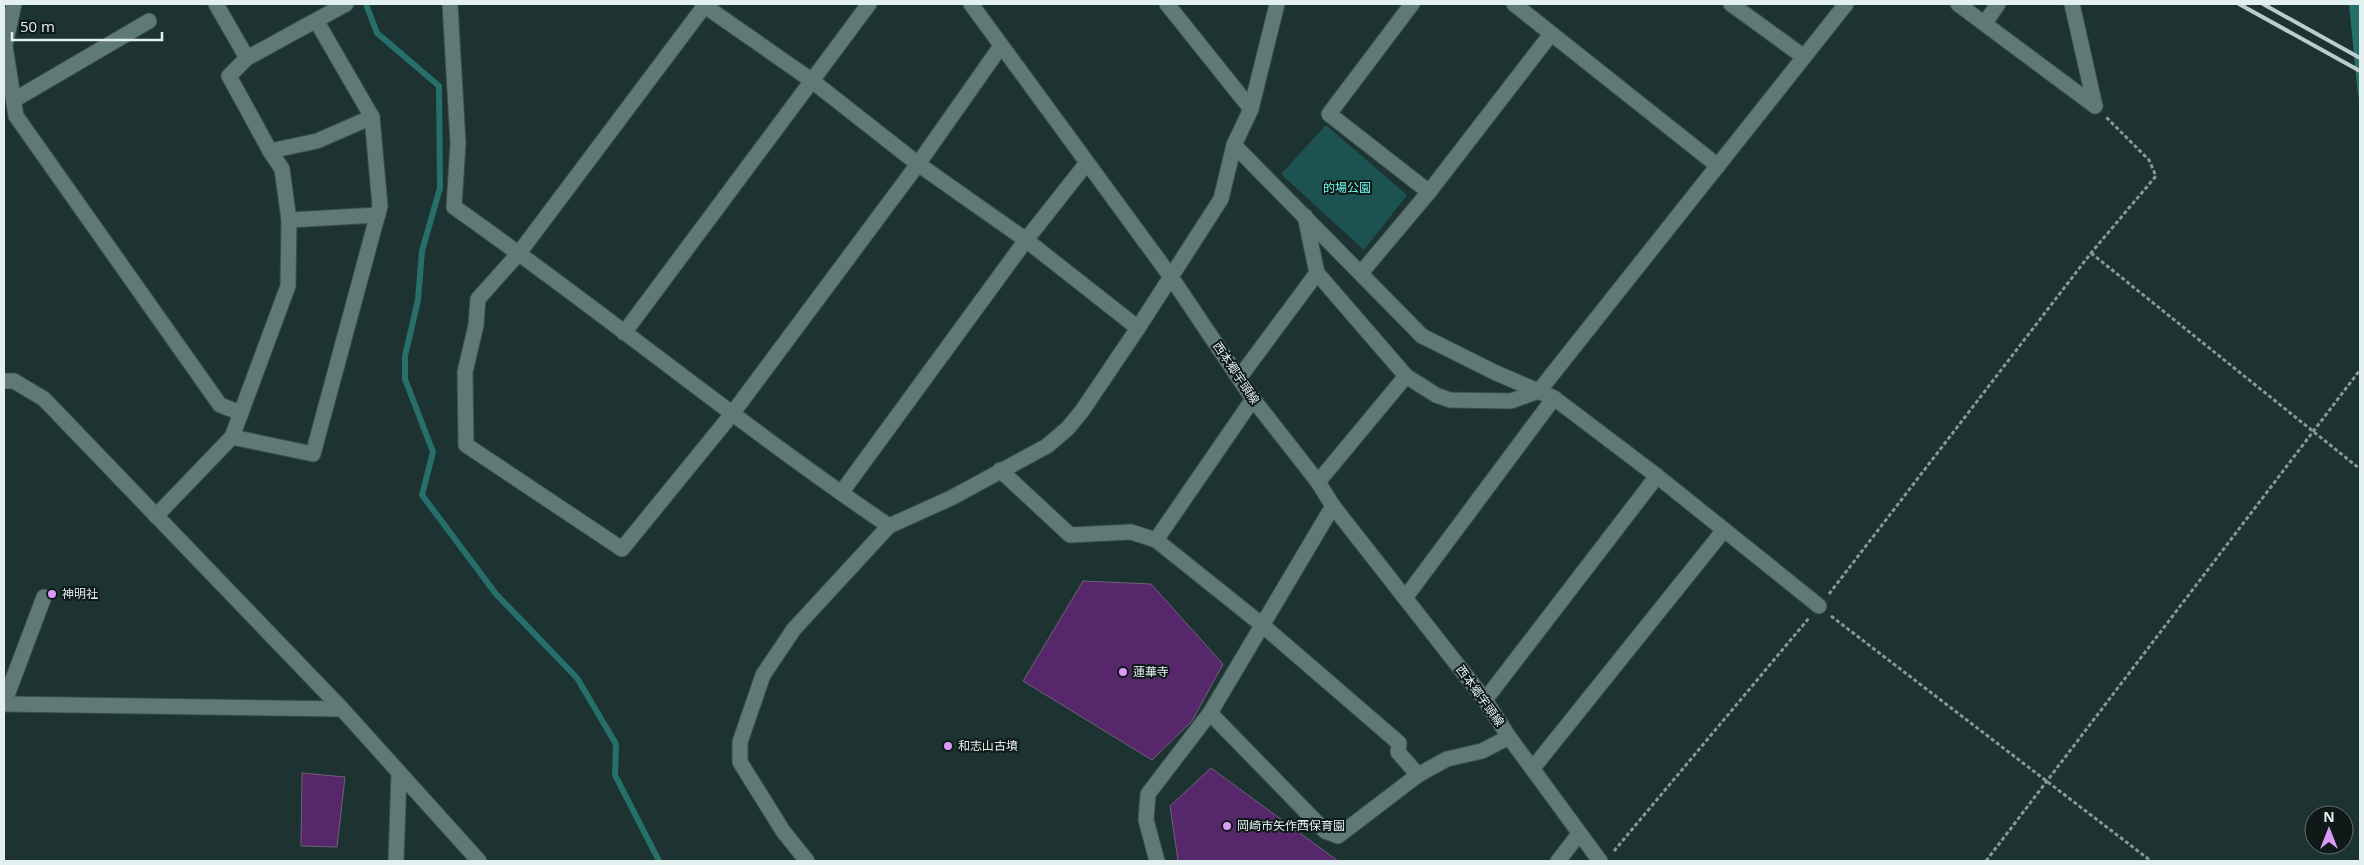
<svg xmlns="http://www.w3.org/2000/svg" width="2364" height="865" font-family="'Open Sans','Noto Sans JP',sans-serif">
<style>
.green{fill:#1c524f}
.water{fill:#266f6b}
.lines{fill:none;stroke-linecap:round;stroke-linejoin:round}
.stream{stroke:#266f6b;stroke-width:6}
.building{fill:#56276a;stroke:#6e6273}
.street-casing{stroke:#394e4c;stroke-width:17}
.path{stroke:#869897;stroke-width:3;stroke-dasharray:4 2.5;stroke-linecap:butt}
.street{stroke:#5f7977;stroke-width:15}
.rail{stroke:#bccccb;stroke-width:4}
.poi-dot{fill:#da9af6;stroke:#0e1918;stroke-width:2}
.labels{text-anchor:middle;stroke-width:4;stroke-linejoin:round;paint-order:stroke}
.park-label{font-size:12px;fill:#75fbf3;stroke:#0e1918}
.street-label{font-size:12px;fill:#e2f0ef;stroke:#0e1918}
.poi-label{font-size:12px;fill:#e2f0ef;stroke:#0e1918;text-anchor:start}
</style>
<rect width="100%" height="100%" fill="#1c3332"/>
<path class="green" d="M1326 125 1407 195 1364 250 1281 174Z"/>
<path class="water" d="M2349 4H2360V101L2358 95Z"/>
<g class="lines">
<path class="stream" d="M366 4 377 33 439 86 440 188 422 251 418 300 405 356V379L433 452 422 495 496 594 577 678 616 744 615 775 659 861"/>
</g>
<g class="building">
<path d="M1083 581 1151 584 1223 664 1192 721 1152 760 1023 681Z"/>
<path d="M1211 768 1338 861H1178L1170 806Z"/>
<path d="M302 773 345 777 337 847 301 846Z"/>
</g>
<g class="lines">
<defs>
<g id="street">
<path d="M14 4 5 46 16 116 220 405 241 413"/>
<path d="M216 4 247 58"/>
<path d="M450 4 458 143 454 207C601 310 740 425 889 526"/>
<path d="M702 4 811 80 918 164 1026 240 1138 328"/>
<path d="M706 4 519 253 478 299 476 325 465 372 466 445 622 549 732 414 918 164 1001 46"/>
<path d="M971 4 1171 277 1253 399 1318 482 1333 506 1485 700 1509 737 1600 861"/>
<path d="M1167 4 1251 109"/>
<path d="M1412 4 1329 114 1429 192"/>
<path d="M1514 4 1718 166"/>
<path d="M1731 4 1804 57"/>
<path d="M1958 4 2095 106"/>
<path d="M2072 4 2095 106"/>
<path d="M1985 23 1998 4"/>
<path d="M14 100 149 21"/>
<path d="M1234 145 1422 336 1494 372 1554 398 1657 476 1819 606"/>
<path d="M270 151 317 141 372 117"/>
<path d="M289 220 378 215"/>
<path d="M1317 273 1406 376"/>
<path d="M1361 273 1429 192 1551 34"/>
<path d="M624 333 869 4"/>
<path d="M1239 378 1317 273 1305 216"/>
<path d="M4 381H14L44 399 342 709 479 861"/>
<path d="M1253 399 1156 540 1261 624 1399 743 1398 752 1418 775"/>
<path d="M232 437 313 454 380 206 372 117 317 22"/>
<path d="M1000 470 1070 535 1131 532 1156 540"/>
<path d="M1318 482 1406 376 1436 395 1450 400 1511 401 1539 391 1846 4"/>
<path d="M841 493 1026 240 1086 164"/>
<path d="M156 516 232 437 288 286 289 220 282 169 270 151 229 76 247 58 346 4"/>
<path d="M1405 598 1554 398"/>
<path d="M1485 700 1657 476"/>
<path d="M4 703 44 597"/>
<path d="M4 704 342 709"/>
<path d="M1210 713 1325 831 1338 836 1418 775 1447 759 1482 751 1509 737"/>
<path d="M1533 768 1724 530"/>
<path d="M396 861 399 773"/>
<path d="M807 861 783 831 740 762V742L763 675 794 629 889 526 951 498 1047 446 1068 428 1082 411 1138 328 1221 199 1234 145 1251 109 1277 4"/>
<path d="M1157 861 1146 820 1148 794 1210 713 1333 506"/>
<path d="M1558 861 1579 834"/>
</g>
</defs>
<use href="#street" class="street-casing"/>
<g class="path">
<path d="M2091 253 2360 469"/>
<path d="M1829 594 2091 253 2156 176 2149 160 2106 117"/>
<path d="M1831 616 2151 861"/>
<path d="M1614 851 1809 618"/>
<path d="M1986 861 2360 370"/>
</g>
<use href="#street" class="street"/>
<g class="rail">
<path d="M2239 4 2360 71"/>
<path d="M2263 4 2360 58"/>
</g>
</g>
<g class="poi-dot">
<circle cx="52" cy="594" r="5"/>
<circle cx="1123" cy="672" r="5"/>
<circle cx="948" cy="746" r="5"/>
<circle cx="1227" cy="826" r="5"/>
</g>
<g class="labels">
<g class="park-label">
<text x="1347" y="192">的場公園</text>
</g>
<g class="street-label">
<text transform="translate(1236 373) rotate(56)" y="4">西本郷宇頭線</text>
<text transform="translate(1480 696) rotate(54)" y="4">西本郷宇頭線</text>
</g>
<g class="poi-label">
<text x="62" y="598">神明社</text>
<text x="1133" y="676">蓮華寺</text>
<text x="958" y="750">和志山古墳</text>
<text x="1237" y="830">岡崎市矢作西保育園</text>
</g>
</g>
<rect width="2364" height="865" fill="none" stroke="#e2f0ef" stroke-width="10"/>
<g transform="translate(2329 830)"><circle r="24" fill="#0e1918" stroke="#636f6e"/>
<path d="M0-4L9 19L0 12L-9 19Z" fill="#da9af6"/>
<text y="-8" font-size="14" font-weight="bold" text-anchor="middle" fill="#e2f0ef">N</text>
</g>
<path d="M12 32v8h150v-8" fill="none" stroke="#e2f0ef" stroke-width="2.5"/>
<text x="20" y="32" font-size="15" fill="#e2f0ef" stroke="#0e1918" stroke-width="4" paint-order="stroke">50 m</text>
</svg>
